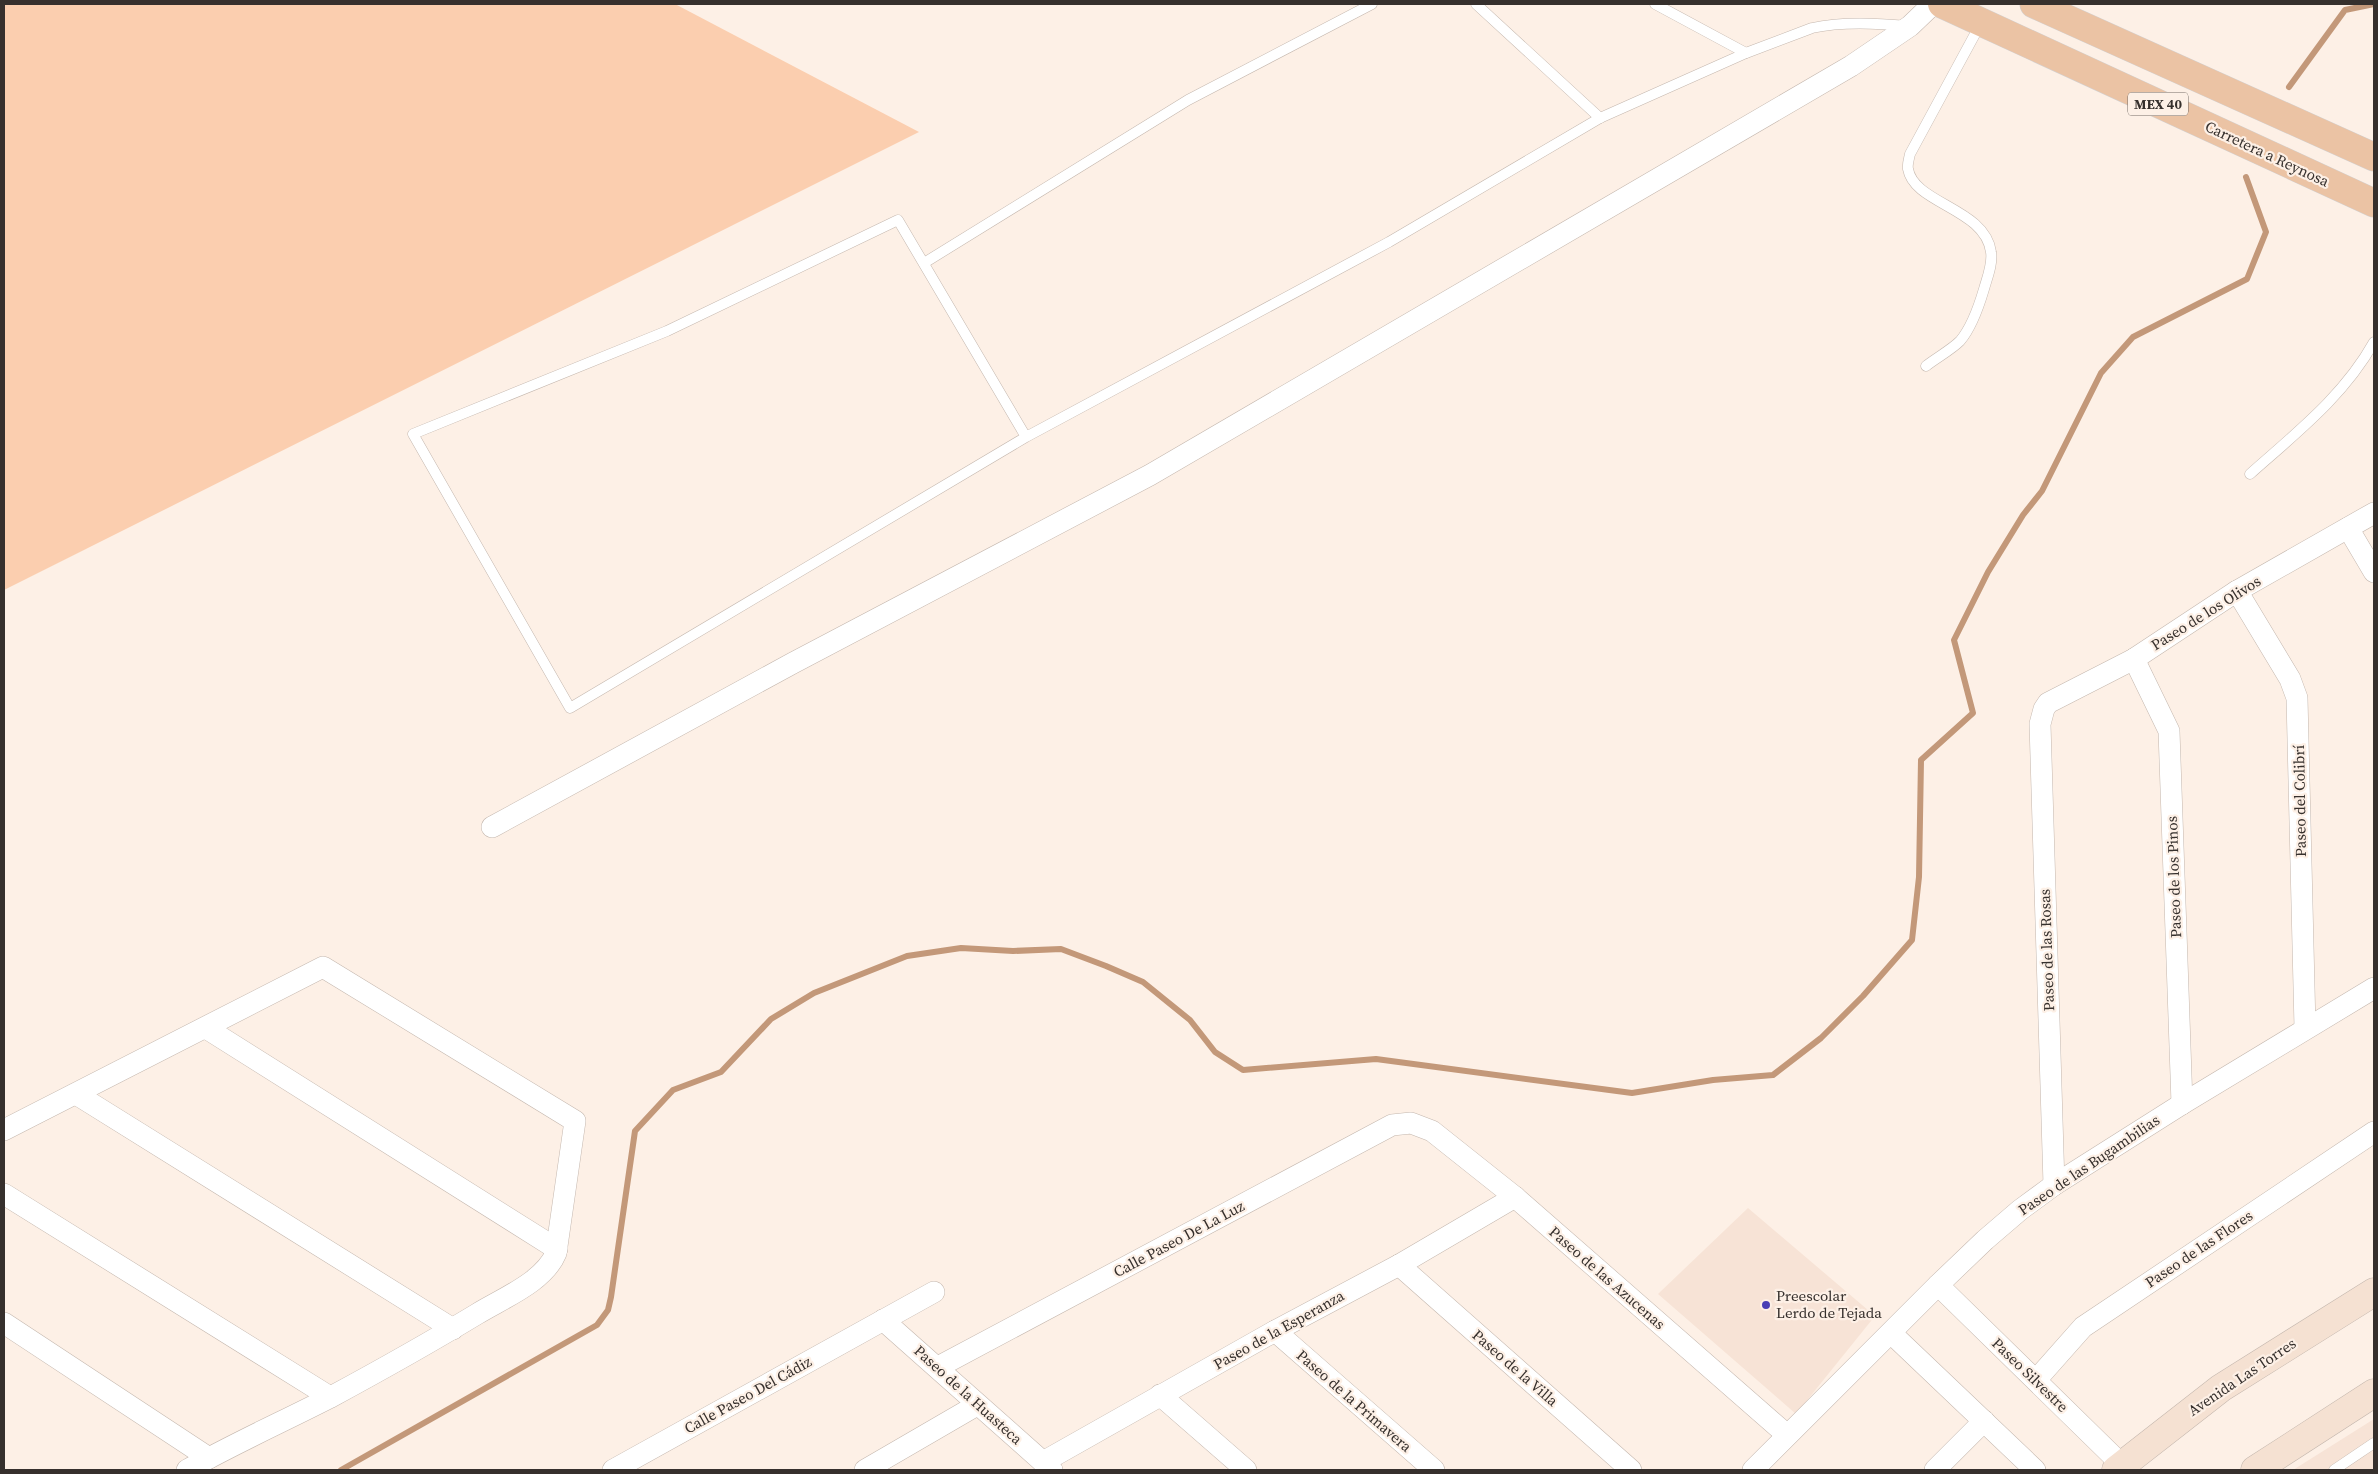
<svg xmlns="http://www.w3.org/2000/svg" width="2378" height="1474" font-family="'Source Serif 4',serif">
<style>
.built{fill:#f7e3d6}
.green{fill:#fbceaf}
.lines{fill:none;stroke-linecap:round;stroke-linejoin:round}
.stream{stroke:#c39879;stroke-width:6}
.lane-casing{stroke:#c4b7ae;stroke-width:11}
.street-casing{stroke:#c4b7ae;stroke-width:22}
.secondary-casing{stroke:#c4b7ae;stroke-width:29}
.primary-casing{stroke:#d3d1d1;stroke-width:29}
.lane{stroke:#fff;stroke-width:10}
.street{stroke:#fff;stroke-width:21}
.secondary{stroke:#f5e1d2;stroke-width:28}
.primary{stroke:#ebc3a4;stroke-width:28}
.poi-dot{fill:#493fb5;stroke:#fdf0e6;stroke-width:2}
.labels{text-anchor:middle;stroke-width:4.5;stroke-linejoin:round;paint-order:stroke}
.shield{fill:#fdf0e6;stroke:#726a64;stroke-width:1}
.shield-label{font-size:14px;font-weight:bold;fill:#36302d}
.street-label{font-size:15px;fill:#36302d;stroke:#fdf0e6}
.poi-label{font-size:15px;fill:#36302d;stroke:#fdf0e6;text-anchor:start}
</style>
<rect width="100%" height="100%" fill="#fdf0e6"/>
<g class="built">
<path d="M1748 1208 1875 1316 1796 1414 1658 1294Z"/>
<path d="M2374 1419V1470H2293Z"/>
</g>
<path class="green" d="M4 4H675L919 132 4 590Z"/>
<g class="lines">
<g class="stream">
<path d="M2289 87 2345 10 2374 4"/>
<path d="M341 1470 597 1325 608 1310 611 1297 635 1131 673 1090 721 1072 771 1019 814 993 907 956 961 948 1013 951 1061 949 1106 966 1143 982 1190 1020 1215 1052 1243 1070 1376 1059 1632 1093 1713 1080 1773 1075 1821 1038 1863 996 1912 940 1919 877 1921 760 1973 713 1954 640 1988 572 2023 515 2042 491 2101 373 2133 337 2247 279 2266 232 2246 177"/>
</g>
<defs>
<g id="lane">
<path d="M1476 4 1600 118"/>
<path d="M1655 4 1746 53"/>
<path d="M924 263 1188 100 1372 4"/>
<path d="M1926 366C1936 358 1951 350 1960 341 1972 327 1979 306 1984 289 1987 278 1993 264 1991 252 1985 208 1914 204 1908 169 1907 165 1909 159 1910 154L1981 23"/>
<path d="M1026 437 898 220 667 331 413 434 570 708 1026 437 1389 242 1600 118 1746 53 1812 28C1842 21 1877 23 1907 26"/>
<path d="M2250 474C2296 433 2344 396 2374 342"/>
<path d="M2334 1470 2374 1443"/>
</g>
<g id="street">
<path d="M2348 528 2374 572"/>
<path d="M2237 591 2290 679 2297 698 2305 1028"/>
<path d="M2134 659 2169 731 2182 1104"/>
<path d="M492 827 793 663 1150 475 1851 66 1910 26 1933 4"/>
<path d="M206 1028 557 1249"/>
<path d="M76 1094 453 1329"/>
<path d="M4 1130 323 967 575 1121 556 1253C544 1282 503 1298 477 1314 429 1343 379 1371 329 1398 282 1422 233 1444 187 1470"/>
<path d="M2054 1185 2040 724 2044 709 2048 703 2134 659 2237 591 2374 513"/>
<path d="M4 1194 330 1397"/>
<path d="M1399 1265 1631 1470"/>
<path d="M1938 1285 2121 1464"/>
<path d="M883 1320 1052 1470"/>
<path d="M4 1323 209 1458"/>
<path d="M1275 1331 1434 1470"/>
<path d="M1891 1333 2035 1470"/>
<path d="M938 1367 1392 1125 1411 1123 1432 1131 1515 1197 1787 1435"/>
<path d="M2036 1380 2083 1327 2374 1132"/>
<path d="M1160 1395 1246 1470"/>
<path d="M1043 1462 1275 1331 1399 1265 1515 1197"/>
<path d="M613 1470 934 1292"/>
<path d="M865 1470 977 1405"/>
<path d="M1753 1470 1938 1285 1985 1240 2020 1210 2054 1185 2182 1104 2374 988"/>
<path d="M1935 1470 1984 1421"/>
</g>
<g id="secondary">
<path d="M2116 1470 2221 1388 2374 1292"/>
<path d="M2255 1470 2374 1393"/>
</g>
<g id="primary">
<path d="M1942 4 2374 203"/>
<path d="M2034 4 2374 157"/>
</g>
</defs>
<use href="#lane" class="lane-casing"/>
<use href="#street" class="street-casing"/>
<use href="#secondary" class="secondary-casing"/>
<use href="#primary" class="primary-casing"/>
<use href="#lane" class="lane"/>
<use href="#street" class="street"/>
<use href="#secondary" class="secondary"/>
<use href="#primary" class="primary"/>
</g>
<circle class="poi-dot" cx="1766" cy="1305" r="5"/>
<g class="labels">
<rect class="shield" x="2128" y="92.5" width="60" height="23" rx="4"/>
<g class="shield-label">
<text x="2158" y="109">MEX 40</text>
</g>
<g class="street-label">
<text transform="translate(2267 154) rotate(25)" y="5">Carretera a Reynosa</text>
<text transform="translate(2206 613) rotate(-32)" y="5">Paseo de los Olivos</text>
<text transform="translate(2300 801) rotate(-91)" y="5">Paseo del Colibrí</text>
<text transform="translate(2174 877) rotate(-92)" y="5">Paseo de los Pinos</text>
<text transform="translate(2047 950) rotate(-92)" y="5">Paseo de las Rosas</text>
<text transform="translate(2089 1165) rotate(-34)" y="5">Paseo de las Bugambilias</text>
<text transform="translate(1179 1239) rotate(-28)" y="5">Calle Paseo De La Luz</text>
<text transform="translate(2199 1249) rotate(-34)" y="5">Paseo de las Flores</text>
<text transform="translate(1607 1278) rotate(41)" y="5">Paseo de las Azucenas</text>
<text transform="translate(1279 1330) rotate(-29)" y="5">Paseo de la Esperanza</text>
<text transform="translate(1515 1368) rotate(41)" y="5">Paseo de la Villa</text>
<text transform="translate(2030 1375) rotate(44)" y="5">Paseo Silvestre</text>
<text transform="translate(2242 1377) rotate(-34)" y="5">Avenida Las Torres</text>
<text transform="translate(748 1395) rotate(-29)" y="5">Calle Paseo Del Cádiz</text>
<text transform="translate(968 1395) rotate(42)" y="5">Paseo de la Huasteca</text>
<text transform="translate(1354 1401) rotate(41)" y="5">Paseo de la Primavera</text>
</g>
<g class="poi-label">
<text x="1776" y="1301">Preescolar<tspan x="1776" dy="17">Lerdo de Tejada</tspan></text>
</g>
</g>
<rect width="2378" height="1474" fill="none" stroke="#36302d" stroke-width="10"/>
</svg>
